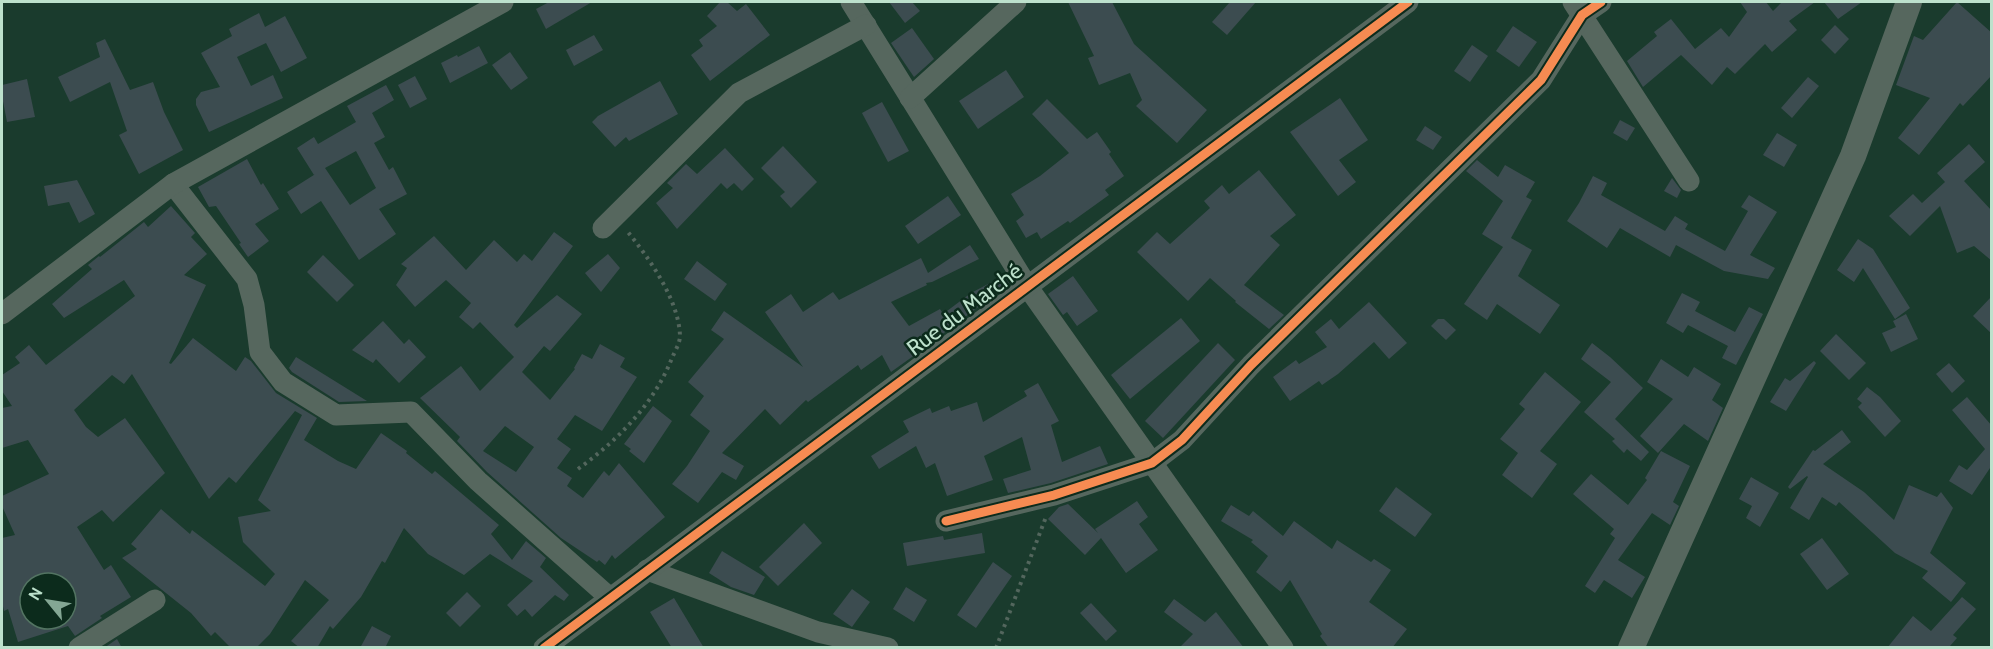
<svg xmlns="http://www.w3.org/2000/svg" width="1993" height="649" font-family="Cabin,sans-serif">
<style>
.building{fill:#3c4c50;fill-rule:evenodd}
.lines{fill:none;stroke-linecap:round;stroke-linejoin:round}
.path{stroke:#53665d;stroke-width:4;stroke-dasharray:3 4.5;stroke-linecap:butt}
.minor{stroke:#56675e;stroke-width:21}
.tertiary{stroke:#56675e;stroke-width:26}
.cycleway-casing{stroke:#0c2b1c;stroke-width:13}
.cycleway{stroke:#f68b52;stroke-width:9}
.labels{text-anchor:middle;stroke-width:5;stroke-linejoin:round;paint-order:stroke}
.street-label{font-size:22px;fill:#bde1cc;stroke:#0c2b1c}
</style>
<rect width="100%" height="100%" fill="#1a3b2d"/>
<g class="building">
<path d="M549 2H592L546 29 536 9Z"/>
<path d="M720 2H727L737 11 746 4 770 35 710 81 691 55 703 46 699 40 717 26 707 16Z"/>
<path d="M889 2H912L920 11 905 23Z"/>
<path d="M1068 2H1112L1134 44 1207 110 1177 143 1136 106 1142 100 1130 73 1099 85 1088 58 1094 56Z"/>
<path d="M1230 2H1256L1227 35 1212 22Z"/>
<path d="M1740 2H1766L1773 11 1782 2H1815L1789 21 1797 30 1772 52 1765 44 1735 74 1727 67 1712 85 1681 55 1643 87 1627 61 1657 36 1654 32 1671 19 1695 49 1721 28 1729 37 1747 12Z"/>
<path d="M1824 2H1862L1838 19Z"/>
<path d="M1957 2 1992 33V75L1963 106 1960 103 1919 155 1898 138 1930 98 1896 85 1914 36 1923 40Z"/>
<path d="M259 13 265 27 285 16 307 58 281 72 266 43 237 57 251 86 273 75 283 98 209 132 196 105V99L201 92 220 87 201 53 232 36 229 29Z"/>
<path d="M1835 25 1849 39 1835 54 1821 40Z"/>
<path d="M1513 26 1537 42 1519 67 1496 51Z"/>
<path d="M912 28 934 59 914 77 891 43Z"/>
<path d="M594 35 603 50 574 66 566 50Z"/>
<path d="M105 39 130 90 153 82 164 112 183 150 139 174 119 135 127 131 110 82 70 102 58 77 100 57 96 43Z"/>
<path d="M1472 45 1488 56 1470 82 1454 71Z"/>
<path d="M479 46 488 63 450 83 441 63 457 55 458 57Z"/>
<path d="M510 52 528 78 511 90 492 65Z"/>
<path d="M1006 70 1024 97 978 129 959 101Z"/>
<path d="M415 76 427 99 410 108 398 85Z"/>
<path d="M1808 77 1819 86 1792 118 1781 108Z"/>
<path d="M27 79 35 117 7 122 2 96V85Z"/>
<path d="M660 81 678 114 629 141 626 137 615 147 592 122 598 116Z"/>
<path d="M386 85 394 100 372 113 385 137 374 143 389 170 393 167 407 194 379 209 396 234 359 260 321 201 301 214 287 192 317 173 314 175 297 148 314 137 318 144 356 122 347 106ZM356 151 376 188 350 205 325 168Z"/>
<path d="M1340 98 1368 140 1339 160 1356 182 1338 196 1290 132Z"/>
<path d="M1047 99 1087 139 1097 132 1111 152 1109 154 1124 176 1105 190 1109 195 1070 223 1068 221 1041 239 1037 232 1026 238 1016 221 1024 215 1011 194 1040 176 1069 153 1032 114Z"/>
<path d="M882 102 909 151 888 162 862 113Z"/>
<path d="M1620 120 1635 128 1627 141 1613 133Z"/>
<path d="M1425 126 1442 137 1433 150 1416 140Z"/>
<path d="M1777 133 1797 145 1784 167 1763 155Z"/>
<path d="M1969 144 1985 162 1964 181 1992 211V261L1974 246 1957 253 1940 206 1910 236 1889 216 1913 194 1922 203 1945 182 1937 173Z"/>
<path d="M783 146 817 182 791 208 780 196 785 192 761 168Z"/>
<path d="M725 148 754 179 742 191 734 183 727 189 721 183 677 229 656 203 673 188 667 183 686 164 697 174Z"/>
<path d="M247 159 261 185 263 183 279 209 255 224 269 241 248 257 239 244 241 243 216 206 209 207 198 187Z"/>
<path d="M1477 160 1498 177 1505 165 1535 182 1526 197 1532 200 1511 238 1532 250 1518 276 1560 305 1540 334 1497 304 1487 320 1464 304 1503 247 1482 234 1503 201 1466 171Z"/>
<path d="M1259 170 1296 215 1270 236 1280 245 1244 285 1284 315 1269 329 1235 302 1236 301 1210 278 1188 301 1137 252 1157 232 1170 244 1210 208 1204 201 1222 185 1229 194Z"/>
<path d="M1593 176 1607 183 1601 195 1665 231 1675 216 1688 224 1685 229 1725 251 1748 211 1741 207 1749 195 1777 212 1750 255 1775 268 1768 279 1724 271 1676 245 1670 257 1620 228 1607 248 1567 221 1579 203Z"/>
<path d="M1672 178 1681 190 1677 198 1664 191Z"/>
<path d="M77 180 95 214 79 223 69 202 48 206 44 186Z"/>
<path d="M948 196 961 215 918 244 905 226Z"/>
<path d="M171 206 195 233 191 237 207 254 184 275 206 285 169 363 171 364 193 338 236 371 245 357 251 361 276 393 317 418 304 440 338 461 356 469 381 433 407 451 406 453 432 474 435 471 499 525 491 534 512 560 526 541 546 558 540 567 569 595 564 601 555 595 532 617 525 609 517 616 507 605 533 581 490 554 464 575 428 554 404 528 385 563 382 561 361 597 333 629 330 626 317 648H300L291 641 329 600 305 580 270 634 256 648H231L215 632 211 636 191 613 122 558 137 549 131 544 161 509 190 534 192 530 265 586 275 574 243 542 238 517 271 511 258 500 302 415 295 411 236 483 229 477 209 499 132 374 124 384 112 375 74 410 86 427 98 437 125 418 165 473 113 522 102 510 77 527 104 570 111 565 131 597 100 616 102 618 75 636 68 626 18 642 8 609 4 611 2 602V538L15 535 2 506V496L49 474 28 440 2 448V408L12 406 2 391V375L20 363 15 357 29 345 46 365 135 296 124 280 64 318 52 304 92 269 88 265 99 256 100 257 144 222 148 227ZM30 583H66V619H30Z"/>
<path d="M554 232 573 246 514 325 517 328 557 295 582 314 550 351 544 346 522 372 550 400 575 369 574 368 582 354 592 359 600 344 625 358 620 367 637 377 602 431 575 415 557 439 571 449 557 468 572 478 567 486 583 498 604 471 609 476 619 463 665 517 615 559 612 555 605 565 599 560 597 562 561 538 487 472 457 441 460 437 420 398 461 366 480 391 514 357 480 322 473 329 459 317 471 303 446 280 415 307 396 285 407 268 401 264 434 236 466 270 494 240 517 262 524 254 532 261ZM505 426 534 447 516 472 483 451Z"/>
<path d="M1858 239 1873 249 1910 308 1895 319 1863 268 1854 282 1837 270Z"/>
<path d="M970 245 979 259 932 282 926 283 927 285 891 302 909 326 940 309 943 314 971 293 1005 275 1010 283 928 345 918 350 919 352 891 372 882 355 861 370 858 365 808 402 806 400 780 425 765 409 722 453 744 466 736 480 722 472 698 503 672 484 687 466 710 431 690 415 704 396 688 382 724 339 711 330 724 311 803 367 765 312 791 294 803 312 833 292 839 300 921 258 928 273Z"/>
<path d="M608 254 620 268 601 292 585 273Z"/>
<path d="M323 255 354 285 337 302 307 272Z"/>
<path d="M697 261 727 284 715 301 684 279Z"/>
<path d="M1073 276 1098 311 1077 326 1067 312 1063 315 1048 294Z"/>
<path d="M1682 293 1700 302 1695 311 1735 332 1749 307 1763 314 1736 365 1722 358 1728 346 1688 325 1683 333 1666 323Z"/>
<path d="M1992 296V334L1973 316Z"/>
<path d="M1369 302 1407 343 1389 359 1374 342 1338 374 1322 385 1319 381 1290 401 1273 377 1296 360 1299 364 1327 347 1315 332 1331 319 1339 329Z"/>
<path d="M1906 314 1918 339 1891 352 1882 333 1896 327 1893 321Z"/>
<path d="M1181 318 1200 341 1130 399 1111 375Z"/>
<path d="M1438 319H1444L1456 330 1446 340 1431 326Z"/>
<path d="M383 321 404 344 409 339 426 357 399 383 376 359 373 363 352 350Z"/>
<path d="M1836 334 1866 363 1849 380 1820 351Z"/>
<path d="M1218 343 1235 360 1163 438 1145 421Z"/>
<path d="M1592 343 1610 357 1643 388 1615 419 1649 452 1641 461 1627 449 1624 453 1612 441 1615 439 1584 412 1611 382 1581 359Z"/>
<path d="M296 357 367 401 339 402 292 372 289 368Z"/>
<path d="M1661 359 1688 377 1694 367 1721 384 1712 400 1723 408 1708 441 1684 424 1658 453 1640 436 1673 399 1647 382Z"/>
<path d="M1814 361 1816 363 1786 411 1770 402 1785 378 1790 381Z"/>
<path d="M1949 363 1965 381 1952 393 1936 374Z"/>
<path d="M1545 372 1581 402 1540 451 1557 464 1532 498 1502 475 1518 453 1500 439 1525 409 1519 404Z"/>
<path d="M1038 383 1059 421 1051 425 1062 462 1100 446 1108 464 1051 483 1008 493 1003 479 1031 470 1022 437 984 456 993 480 947 496 935 463 926 468 916 446 879 469 871 456 909 432 903 421 930 408 932 413 949 406 951 411 977 402 983 422 1027 396 1024 391Z"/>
<path d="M1867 387 1880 397 1901 421 1885 437 1858 407 1862 403 1857 399Z"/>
<path d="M1967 397 1992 426V465L1972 495 1949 481 1959 465 1967 470 1985 449 1952 410Z"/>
<path d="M653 406 672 421 644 463 629 451 631 449 624 444Z"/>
<path d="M1842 430 1851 442 1823 464 1864 492 1894 520 1909 485 1937 497 1941 492 1953 508 1930 553 1966 583 1951 602 1922 578 1928 571 1895 553 1839 502 1836 506 1822 497 1809 520 1790 508 1808 477 1807 476 1790 489 1788 487 1813 450 1815 451Z"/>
<path d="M1661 451 1690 466 1673 502 1679 506 1670 525 1652 513 1618 560 1645 577 1632 598 1604 580 1595 593 1585 586 1615 538 1610 534 1614 529 1573 494 1591 474 1628 505 1647 480 1645 478Z"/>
<path d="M1751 477 1779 493 1760 527 1746 518 1752 506 1739 499Z"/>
<path d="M1396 487 1432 514 1415 537 1379 511Z"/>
<path d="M1137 501 1148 517 1139 524 1158 550 1126 573 1101 538 1085 555 1048 519 1059 507 1068 504 1098 533 1095 529Z"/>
<path d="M1231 505 1249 516 1253 511 1283 536 1294 521 1332 549 1337 540 1371 562 1374 559 1391 570 1369 602 1407 629 1392 648H1329L1320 636 1322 634 1290 580 1281 592 1256 572 1268 556 1251 542 1253 540 1221 521Z"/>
<path d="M804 523 822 543 778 586 759 567Z"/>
<path d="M982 533 985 553 907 566 903 543 943 536 944 540Z"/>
<path d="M1822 538 1849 574 1827 590 1800 554Z"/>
<path d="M722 551 765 577 754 595 731 587 709 573Z"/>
<path d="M993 562 1012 576 976 628 957 615Z"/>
<path d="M906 587 927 600 914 622 893 609Z"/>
<path d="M852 589 870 602 852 627 833 614Z"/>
<path d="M467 592 481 606 460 627 446 613Z"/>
<path d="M1962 597 1976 609 1953 635 1957 638 1950 646 1952 648H1887L1913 616 1931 631Z"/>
<path d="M674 598 704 648H672L650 612Z"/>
<path d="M1174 599 1205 622 1216 612 1244 648H1179L1193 634 1164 612Z"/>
<path d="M1091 603 1117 631 1106 641 1080 613Z"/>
<path d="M372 626 391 636 385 648H360Z"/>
<path d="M117 639 122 648H104Z"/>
</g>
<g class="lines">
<g class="path">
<path d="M578 469C618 440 654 404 672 358 675 351 680 343 680 336 679 300 649 258 627 231"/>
<path d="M996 648 1046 517"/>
</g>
<g class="minor">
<path d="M851 2 1027 286 1283 648"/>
<path d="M1573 2 1689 181"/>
<path d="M910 98 1016 2"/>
<path d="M173 184 247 279 254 305 260 352 283 382 336 415 411 412 478 481 609 597"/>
<path d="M603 228 739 93 866 25"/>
<path d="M2 314 173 184 503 2"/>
<path d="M946 521 1054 495 1152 463 1182 440 1251 365 1541 80 1582 15 1601 2"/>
<path d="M647 570 818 632 888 648"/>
<path d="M79 648 155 600"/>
<path d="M544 648 1408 2"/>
</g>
<path class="tertiary" d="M1631 648 1853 156 1909 2"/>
<defs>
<g id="cycleway">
<path d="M946 521 1054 495 1152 463 1182 440 1251 365 1541 80 1582 15 1601 2"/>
<path d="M544 648 1408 2"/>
</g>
</defs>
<use href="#cycleway" class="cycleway-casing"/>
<use href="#cycleway" class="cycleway"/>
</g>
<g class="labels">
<g class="street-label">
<text transform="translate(964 309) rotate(-37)" y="8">Rue du Marché</text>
</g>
</g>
<rect width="1993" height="649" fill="none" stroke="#bde1cc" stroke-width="6"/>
<g transform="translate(48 601) rotate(300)"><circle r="28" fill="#0c2b1c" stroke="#537462" stroke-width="1.5"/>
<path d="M0-4.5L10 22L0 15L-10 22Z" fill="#84a794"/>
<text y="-9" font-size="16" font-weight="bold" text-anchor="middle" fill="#bde1cc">N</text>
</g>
</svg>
